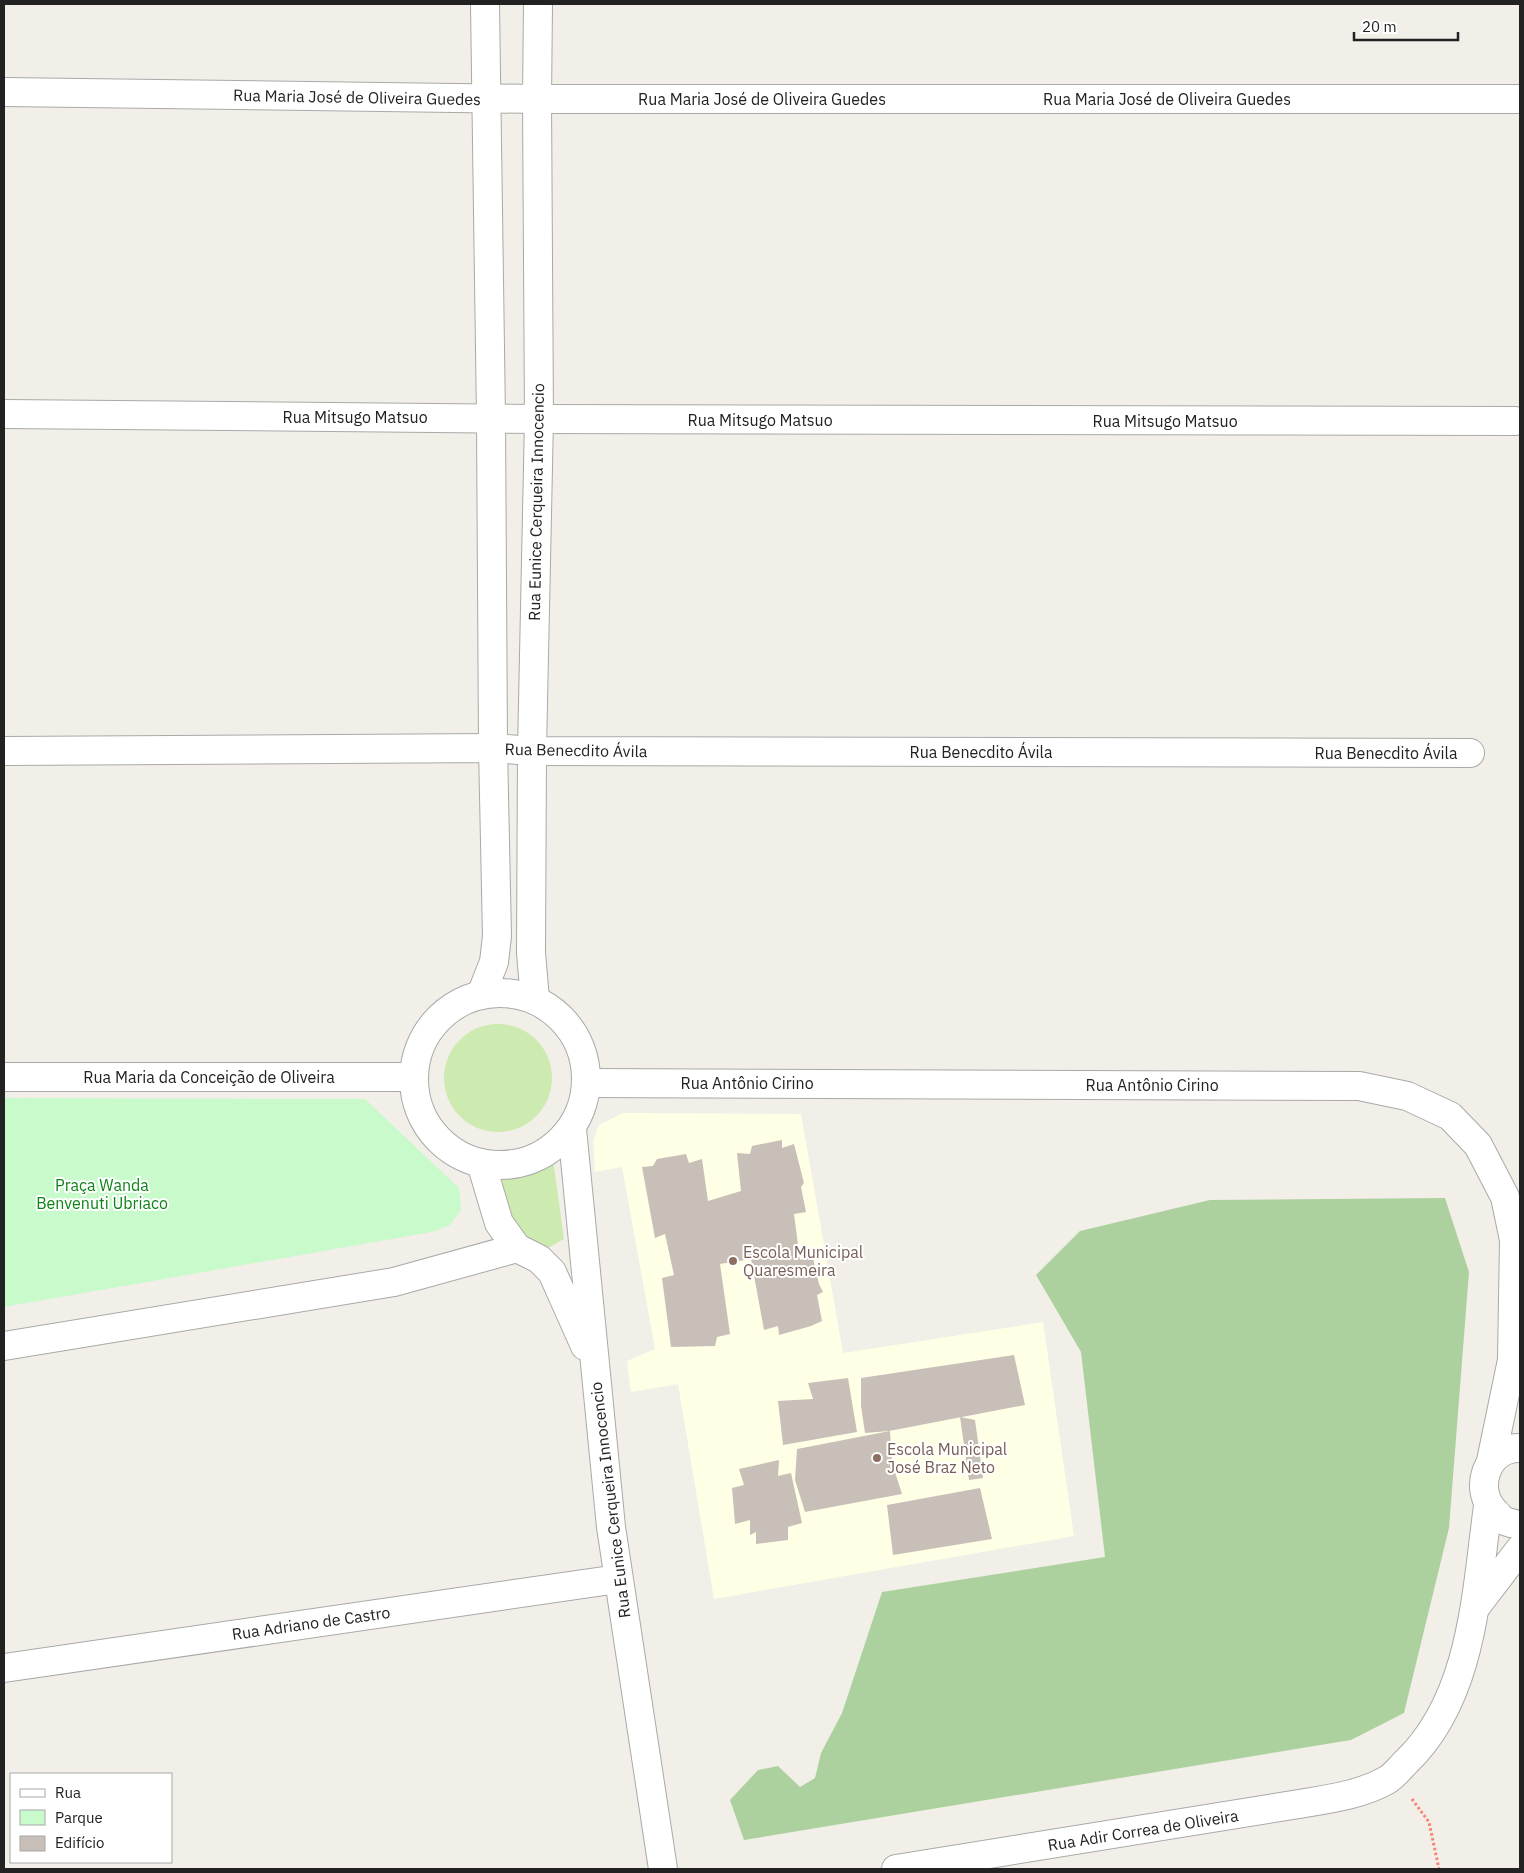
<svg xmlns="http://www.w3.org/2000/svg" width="1524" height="1873" font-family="'IBM Plex Sans',sans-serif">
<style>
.education{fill:#ffffe5}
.grass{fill:#cdebb0}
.forest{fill:#add19e}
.park{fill:#c8facc}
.building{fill:#c7bfb8}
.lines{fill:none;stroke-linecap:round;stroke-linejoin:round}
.street-casing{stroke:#a9a9a9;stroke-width:30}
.path{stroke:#fa8072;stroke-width:3;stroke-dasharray:2.5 2.5;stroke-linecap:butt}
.street{stroke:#fff;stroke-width:28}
.education-dot{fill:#8d6e63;stroke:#fff;stroke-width:2}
.labels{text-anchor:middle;stroke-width:4;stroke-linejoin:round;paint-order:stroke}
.street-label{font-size:16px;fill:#222;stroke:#fff}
.park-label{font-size:16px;fill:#0c8416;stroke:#fff}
.education-label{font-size:16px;fill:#785e54;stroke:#fff;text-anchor:start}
</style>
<rect width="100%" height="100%" fill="#f2efe9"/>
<path class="education" d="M623 1113 801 1114 843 1353 1043 1322 1074 1536 714 1599 678 1384 631 1392 627 1361 655 1349 622 1167 595 1172 593 1141 599 1125Z"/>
<g class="grass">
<circle cx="498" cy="1078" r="54"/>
<path d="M552 1152 564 1239 548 1248 521 1233 511 1217 501 1177 541 1163Z"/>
</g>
<path class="forest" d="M1445 1198 1469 1272 1449 1528 1404 1713 1351 1740 744 1840 730 1800 758 1770 778 1766 800 1787 815 1778 821 1753 842 1713 882 1592 1105 1557 1081 1352 1036 1275 1080 1231 1210 1200Z"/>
<path class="park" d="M4 1098 365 1099 459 1188 461 1210 450 1225 432 1232 4 1307Z"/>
<g class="building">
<path d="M782 1140V1148L794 1144 804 1183 801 1187 806 1212 794 1214 800 1260 812 1254 819 1284 823 1292 817 1295 822 1321 811 1326 779 1335 778 1326 764 1330 751 1259 720 1264 730 1334 717 1337 715 1346 671 1347 662 1278 674 1275 665 1234 655 1238 642 1167 653 1166 657 1159 686 1154 689 1163 702 1159 708 1201 741 1191 737 1153 750 1154 752 1146Z"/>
<path d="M1014 1355 1025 1405 889 1431 865 1433 861 1406V1378Z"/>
<path d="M848 1378 857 1432 783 1445 778 1401 813 1399 808 1383Z"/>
<path d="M960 1417 975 1420 983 1478 969 1480Z"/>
<path d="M890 1431 892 1463 902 1494 805 1512 795 1480 797 1449Z"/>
<path d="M779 1460 778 1476 791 1473 802 1523 788 1527V1540L756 1544V1532L750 1535V1520L735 1524 732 1488 744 1485 739 1469Z"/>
<path d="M980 1488 992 1539 893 1555 887 1505Z"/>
</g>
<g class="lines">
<defs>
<g id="street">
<path d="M4 92 537 99H1520"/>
<path d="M4 414 539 419 1516 421"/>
<path d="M4 751 493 748 532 751 1470 753"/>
<circle cx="500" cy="1079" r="86"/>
<path d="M481 995 494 962 497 936 493 748 491 418 485 4"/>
<path d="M535 999 531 953 532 751 539 419 537 99 538 4"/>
<path d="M4 1077H413"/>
<path d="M587 1083 1359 1086 1407 1096 1450 1116 1478 1145 1505 1197 1514 1240 1512 1360 1491 1461"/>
<path d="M572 1129 611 1527 663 1869"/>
<path d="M481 1163 499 1223 517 1248 539 1259 552 1272 585 1346"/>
<path d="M4 1346 394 1282 517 1248"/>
<path d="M1520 1448C1486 1447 1472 1491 1496 1513 1499 1516 1501 1520 1505 1521 1509 1523 1515 1524 1520 1525"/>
<path d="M1475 1608 1520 1549"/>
<path d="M4 1668 618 1579"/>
<path d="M896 1869 1299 1804C1328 1799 1361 1795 1387 1780 1394 1776 1400 1768 1406 1762 1473 1698 1476 1593 1488 1506"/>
</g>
</defs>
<use href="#street" class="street-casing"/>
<path class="path" d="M1412 1799 1429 1822 1439 1869"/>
<use href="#street" class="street"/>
</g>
<g class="education-dot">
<circle cx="733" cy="1261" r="5"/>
<circle cx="877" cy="1458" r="5"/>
</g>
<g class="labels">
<g class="street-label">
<text transform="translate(357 97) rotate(1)" y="6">Rua Maria José de Oliveira Guedes</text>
<text x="762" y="105">Rua Maria José de Oliveira Guedes</text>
<text x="1167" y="105">Rua Maria José de Oliveira Guedes</text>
<text x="355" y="423">Rua Mitsugo Matsuo</text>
<text x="760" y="426">Rua Mitsugo Matsuo</text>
<text x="1165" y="427">Rua Mitsugo Matsuo</text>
<text transform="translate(536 502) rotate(-89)" y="6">Rua Eunice Cerqueira Innocencio</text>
<text transform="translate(576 750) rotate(1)" y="6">Rua Benecdito Ávila</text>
<text x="981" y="758">Rua Benecdito Ávila</text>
<text x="1386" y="759">Rua Benecdito Ávila</text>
<text x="209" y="1083">Rua Maria da Conceição de Oliveira</text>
<text x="747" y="1089">Rua Antônio Cirino</text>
<text x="1152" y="1091">Rua Antônio Cirino</text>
<text transform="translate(610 1500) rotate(-97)" y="6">Rua Eunice Cerqueira Innocencio</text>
<text transform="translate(311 1623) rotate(-8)" y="6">Rua Adriano de Castro</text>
<text transform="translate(1143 1830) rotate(-9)" y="6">Rua Adir Correa de Oliveira</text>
</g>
<g class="park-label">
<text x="102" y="1191">Praça Wanda<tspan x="102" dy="18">Benvenuti Ubriaco</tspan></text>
</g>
<g class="education-label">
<text x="743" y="1258">Escola Municipal<tspan x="743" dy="18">Quaresmeira</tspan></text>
<text x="887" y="1455">Escola Municipal<tspan x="887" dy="18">José Braz Neto</tspan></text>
</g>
</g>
<rect width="1524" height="1873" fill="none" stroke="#222222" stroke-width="10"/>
<rect x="10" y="1773" width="162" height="90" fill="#ffffff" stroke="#a7a7a7"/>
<rect x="20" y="1789" width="25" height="8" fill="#ffffff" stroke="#a7a7a7"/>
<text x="55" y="1798" font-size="15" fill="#222222">Rua</text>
<rect x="20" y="1810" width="25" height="15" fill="#c8facc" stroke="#a7a7a7"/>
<text x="55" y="1823" font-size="15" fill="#222222">Parque</text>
<rect x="20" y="1836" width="25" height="15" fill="#c7bfb8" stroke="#a7a7a7"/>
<text x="55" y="1848" font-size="15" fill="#222222">Edifício</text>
<path d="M1354 32v8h104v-8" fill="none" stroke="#222222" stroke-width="2.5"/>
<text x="1362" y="32" font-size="15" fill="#222222" stroke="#ffffff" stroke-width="4" paint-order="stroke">20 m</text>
</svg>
